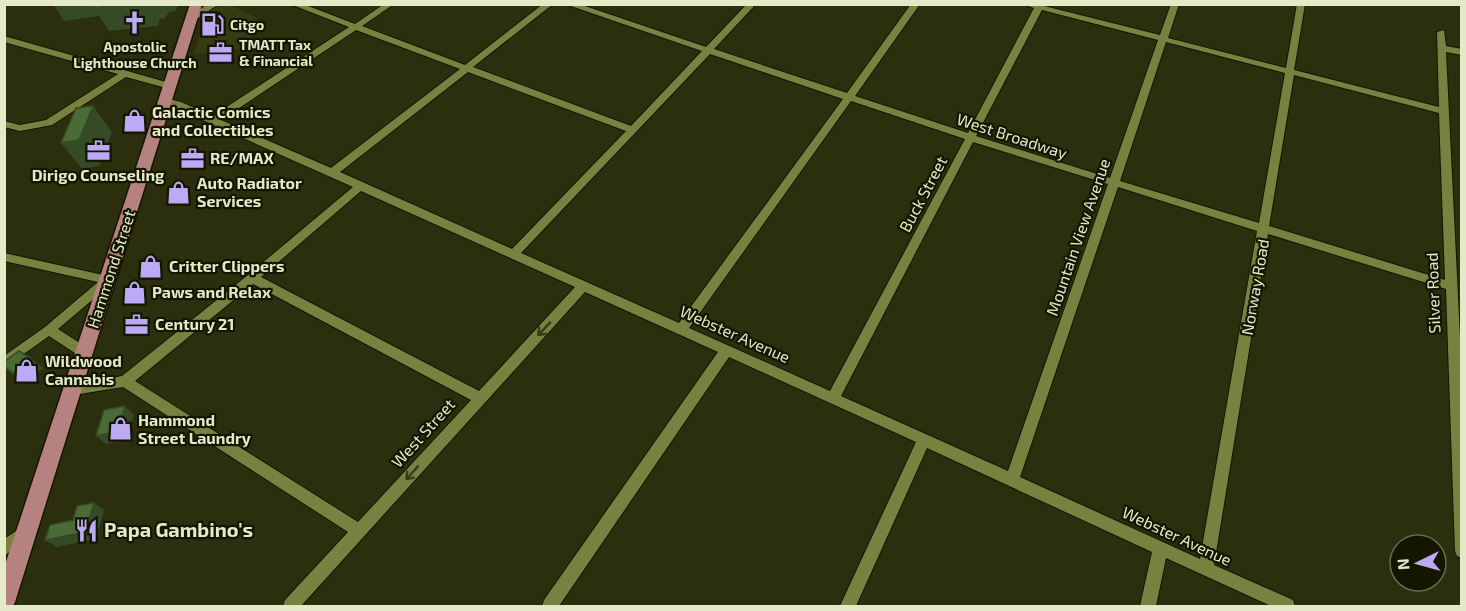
<svg xmlns="http://www.w3.org/2000/svg" width="1466" height="611" font-family="'Exo 2',sans-serif">
<style>
.built{fill:#373b14}
.lines{fill:none;stroke-linecap:round;stroke-linejoin:round}
.minor-casing{stroke:#141600;stroke-width:2}
.primary-casing{stroke:#141600;stroke-width:3}
.minor{fill:#798141;fill-rule:evenodd}
.primary{fill:#b6827f;fill-rule:evenodd}
.wall{fill:#405c2e}
.shaded-wall{fill:#344b26}
.building{fill:#4a6b36;stroke:#344b26;stroke-width:1.5}
.oneway{stroke:#373b17}
.labels{text-anchor:middle;stroke-width:4.5;stroke-linejoin:round;paint-order:stroke}
.far-poi-label{font-size:14px;font-weight:bold;fill:#e4e9c8;stroke:#141600;text-anchor:start}
.poi-label{font-size:16px;font-weight:bold;fill:#e4e9c8;stroke:#141600;text-anchor:start}
.street-label{font-size:16px;fill:#e4e9c8;stroke:#141600}
.near-poi-label{font-size:20px;font-weight:bold;fill:#e4e9c8;stroke:#141600;text-anchor:start}
</style>
<rect width="100%" height="100%" fill="#2b2f0d"/>
<path class="built" d="M211 5H230L257 18 249 48 194 54 208 6Z"/>
<g class="lines">
<defs>
<g id="minor">
<path d="M208 4H219L195 20H189V16Z"/>
<path d="M290 4H303L355 24 384 4H394L362 26 465 65 543 4H553L473 67 631 126 702 51 565 4H579L706 47 747 4H756L714 49 847 93 911 4H920L855 96 968 133 1034 8 1023 4H1045L1044 6 1160 35 1171 4H1179L1168 38 1286 68 1297 4H1305L1294 70 1439 107 1437 32 1444 30 1446 46 1462 49V55L1446 52 1462 379V558L1457 556 1455 551 1446 289 1268 234 1214 565 1293 600 1295 606H1271L1166 558 1156 606H1140L1152 552 927 448 856 606H840L916 442 729 357 559 606H542L544 600 718 352 585 292 301 606H283L285 600 348 532 123 387 73 395 68 394 66 390 68 386 73 385 122 376 248 275 353 187 160 101 165 98 181 102 213 116 349 27ZM1042 10 1158 40 1110 178 976 136ZM356 30 460 69 331 168 221 120ZM1166 42 1285 73 1259 223 1120 181ZM710 54 843 99 679 323 521 253ZM468 72 626 131 512 249 340 172ZM1294 75 1439 113 1445 280 1269 226ZM851 101 965 139 830 391 689 328ZM973 142 1108 184 1008 471 841 396ZM1118 187 1257 231 1200 559 1020 477ZM361 191 575 287 479 391 261 277ZM253 284 471 400 358 522 135 381Z"/>
<path d="M4 36 173 84 175 86 170 89 126 77 52 125 20 131 4 127V121L20 125 46 120 118 74 4 42Z"/>
<path d="M4 253 112 277 114 280 111 284 58 329 89 349 91 353 89 357 85 358 81 357 49 336 4 368V356L45 327 98 282 4 261Z"/>
<path d="M25 525 30 527 32 532 30 537 4 556V539Z"/>
</g>
<path id="primary" d="M190 4H202L15 602 13 606H4V568Z"/>
</defs>
<use href="#minor" class="minor-casing"/>
<use href="#primary" class="primary-casing"/>
<use href="#minor" class="minor"/>
<use href="#primary" class="primary"/>
</g>
<path class="wall" d="M32 359 43 368 25 382 4 368V362Z"/>
<g class="shaded-wall">
<path d="M53 4H178L176 11 169 12 165 18 160 19 158 26 109 31 99 16 64 21Z"/>
<path d="M93 106 112 132 99 166 82 169 61 143Z"/>
<path d="M32 359 43 368 25 382 14 373Z"/>
<path d="M125 406 134 415 127 440 106 444 96 436Z"/>
<path d="M94 503 104 510 96 539 57 547 45 540 85 532Z"/>
</g>
<g class="building">
<path d="M95 4H123L93 8Z"/>
<path d="M93 106 79 140 61 143 76 108Z"/>
<path d="M19 351 32 359 14 373 4 367V362Z"/>
<path d="M125 406 118 432 96 436 104 410Z"/>
<path d="M94 503 85 532 45 540 50 525 73 520 77 506Z"/>
</g>
<defs><path id="oneway-shaft" d="M-6 0H5M1.5-3L5.5 0L1.5 3" fill="none" stroke-width="1.6" stroke-linecap="round" stroke-linejoin="round" transform="scale(1.5)"/></defs>
<g class="oneway">
<use href="#oneway-shaft" transform="translate(544 329) rotate(133)"/>
<use href="#oneway-shaft" transform="translate(412 473) rotate(132)"/>
</g>
<defs>
<symbol id="church-bare" viewBox="-9 -9 18 18"><path d="M-1.2-6h2.4v3.5h3.3v2.4h-3.3V6h-2.4V-.1h-3.3v-2.4h3.3Z" fill="#bbaaf6" stroke="#141600" stroke-width="2.5" paint-order="stroke"/></symbol>
<symbol id="fuel-bare" viewBox="-9 -9 18 18"><path d="M-5.5-6h7V0h2V4h1.3V-2.5L3-4.5l.8-.8L6-3V5H2.5V1h-1V6h-7ZM-4.2-4.7v3.2H.2V-4.7Z" fill="#bbaaf6" stroke="#141600" stroke-width="2.5" paint-order="stroke"/></symbol>
<symbol id="office-bare" viewBox="-9 -9 18 18"><path d="M-6-3h4V-5.5h4V-3h4V5H-6ZM-1-4.5V-3h2v-1.5ZM-6 0V1H6V0Z" fill="#bbaaf6" stroke="#141600" stroke-width="2.5" paint-order="stroke"/></symbol>
<symbol id="shop-bare" viewBox="-9 -9 18 18"><path d="M-5-2.5h2.3a2.7 3.5 0 0 1 5.4 0H5L5.5 6h-11ZM-1.5-2.5h3a1.5 2.3 0 0 0-3 0Z" fill="#bbaaf6" stroke="#141600" stroke-width="2.5" paint-order="stroke"/></symbol>
<symbol id="restaurant-bare" viewBox="-9 -9 18 18"><path d="M-5-6h1v4h1v-4h1v4h1v-4h1v5L-1.5 .5V6h-2V.5L-5-1ZM5-6V6H3V1.5H1.5Q1.5-4 5-6Z" fill="#bbaaf6" stroke="#141600" stroke-width="2.5" paint-order="stroke"/></symbol>
</defs>
<g fill-rule="evenodd">
<use href="#church-bare" x="118" y="6" width="33" height="33"/>
<use href="#fuel-bare" x="196" y="8" width="33" height="33"/>
<use href="#office-bare" x="204" y="36" width="33" height="33"/>
<use href="#shop-bare" x="118" y="104" width="33" height="33"/>
<use href="#office-bare" x="82" y="134" width="33" height="33"/>
<use href="#office-bare" x="176" y="142" width="33" height="33"/>
<use href="#shop-bare" x="162" y="176" width="33" height="33"/>
<use href="#shop-bare" x="134" y="250" width="33" height="33"/>
<use href="#shop-bare" x="118" y="276" width="33" height="33"/>
<use href="#office-bare" x="120" y="308" width="33" height="33"/>
<use href="#shop-bare" x="10" y="354" width="33" height="33"/>
<use href="#shop-bare" x="104" y="412" width="33" height="33"/>
<use href="#restaurant-bare" x="70" y="514" width="33" height="33"/>
</g>
<g class="labels">
<g class="far-poi-label">
<text x="230" y="30">Citgo</text>
<text x="239" y="50">TMATT Tax<tspan x="239" dy="16">&amp; Financial</tspan></text>
<text x="135" y="52" text-anchor="middle">Apostolic<tspan x="135" dy="16">Lighthouse Church</tspan></text>
</g>
<g class="poi-label">
<text x="152" y="118">Galactic Comics<tspan x="152" dy="18">and Collectibles</tspan></text>
<text x="210" y="164">RE/MAX</text>
<text x="98" y="181" text-anchor="middle">Dirigo Counseling</text>
<text x="197" y="189">Auto Radiator<tspan x="197" dy="18">Services</tspan></text>
<text x="169" y="272">Critter Clippers</text>
<text x="152" y="298">Paws and Relax</text>
<text x="155" y="330">Century 21</text>
<text x="45" y="367">Wildwood<tspan x="45" dy="18">Cannabis</tspan></text>
<text x="138" y="426">Hammond<tspan x="138" dy="18">Street Laundry</tspan></text>
</g>
<g class="street-label">
<text transform="translate(1012 136) rotate(18)" y="6">West Broadway</text>
<text transform="translate(923 194) rotate(-62)" y="6">Buck Street</text>
<text transform="translate(1078 237) rotate(-71)" y="6">Mountain View Avenue</text>
<text transform="translate(111 269) rotate(-72)" y="6">Hammond Street</text>
<text transform="translate(1255 287) rotate(-80)" y="6">Norway Road</text>
<text transform="translate(1433 293) rotate(-92)" y="6">Silver Road</text>
<text transform="translate(735 334) rotate(24)" y="6">Webster Avenue</text>
<text transform="translate(423 433) rotate(-48)" y="6">West Street</text>
<text transform="translate(1177 536) rotate(25)" y="6">Webster Avenue</text>
</g>
<g class="near-poi-label">
<text x="104" y="537">Papa Gambino's</text>
</g>
</g>
<rect width="1466" height="611" fill="none" stroke="#e4e9c8" stroke-width="12"/>
<g transform="translate(1418 563) rotate(265)"><circle r="28" fill="#141600" stroke="#676a50" stroke-width="1.5"/>
<path d="M0-4.5L10 22L0 15L-10 22Z" fill="#bbaaf6"/>
<text y="-9" font-size="16" font-weight="bold" text-anchor="middle" fill="#e4e9c8">N</text>
</g>
</svg>
